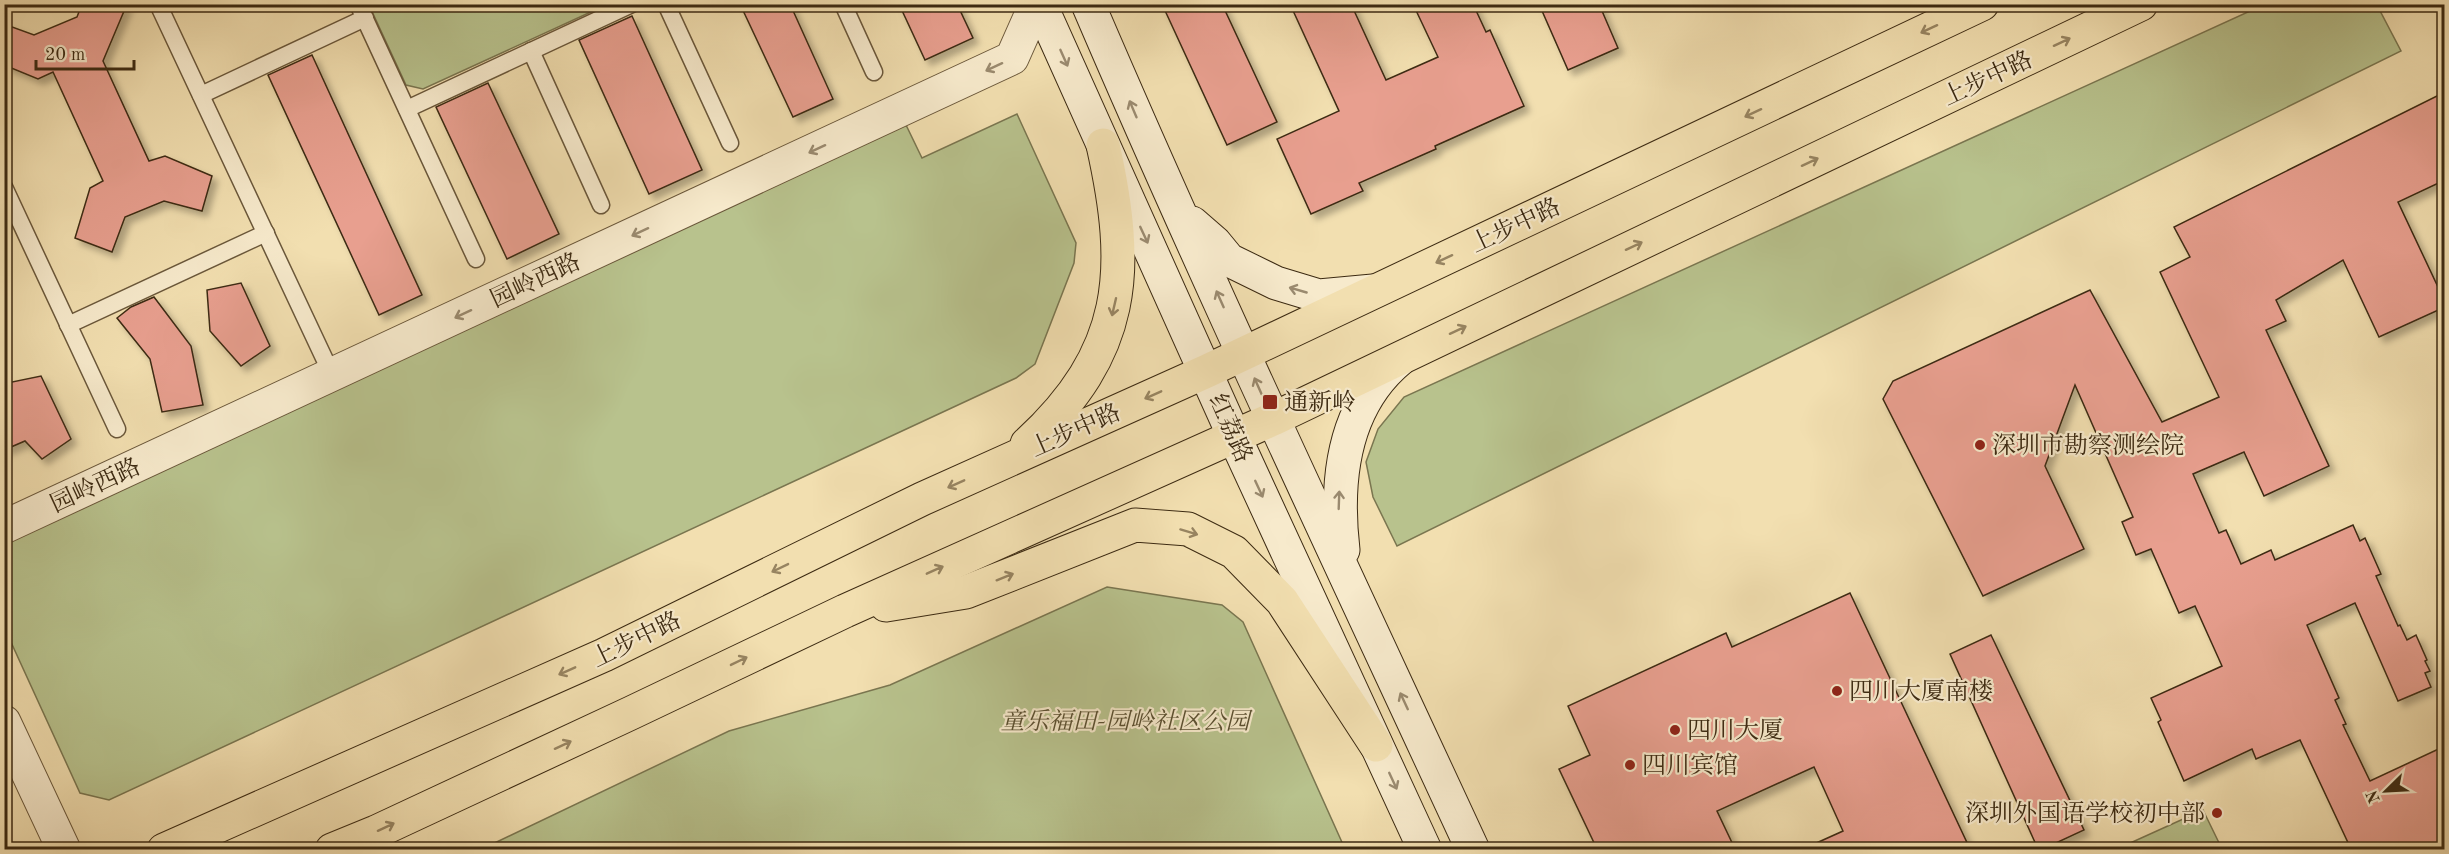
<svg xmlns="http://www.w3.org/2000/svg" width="2449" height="854" font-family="'Old Standard TT','Noto Serif SC',serif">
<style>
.green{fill:#b8c28d;stroke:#7a7650;stroke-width:1.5}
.building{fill:#e89f8f;stroke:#3c2a12;stroke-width:1.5;filter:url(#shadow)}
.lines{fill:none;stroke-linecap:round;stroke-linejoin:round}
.lane-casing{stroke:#6a573a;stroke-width:19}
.street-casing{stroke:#6a573a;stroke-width:35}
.secondary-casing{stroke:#3c2a12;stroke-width:35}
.primary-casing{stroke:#3c2a12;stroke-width:35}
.lane{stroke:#f7eacc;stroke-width:16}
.street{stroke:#f7eacc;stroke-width:33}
.secondary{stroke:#f7eacc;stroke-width:33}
.primary{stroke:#f2dfb0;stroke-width:33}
.oneway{stroke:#978461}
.oneway2{stroke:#9a8a6f}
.poi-dot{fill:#8f2418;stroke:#f7eacc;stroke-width:2}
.labels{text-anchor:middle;stroke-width:4.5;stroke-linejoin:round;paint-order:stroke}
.street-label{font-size:24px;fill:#3c2a12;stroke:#f7eacc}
.poi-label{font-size:24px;fill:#3c2a12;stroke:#f7eacc;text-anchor:start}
.park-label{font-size:24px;font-style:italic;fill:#5b5031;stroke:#f7eacc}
</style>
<defs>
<filter id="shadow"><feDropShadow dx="5.5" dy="5.5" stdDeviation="3" flood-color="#0004"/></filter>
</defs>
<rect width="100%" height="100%" fill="#f2dfb0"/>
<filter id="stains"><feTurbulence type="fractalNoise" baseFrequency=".00333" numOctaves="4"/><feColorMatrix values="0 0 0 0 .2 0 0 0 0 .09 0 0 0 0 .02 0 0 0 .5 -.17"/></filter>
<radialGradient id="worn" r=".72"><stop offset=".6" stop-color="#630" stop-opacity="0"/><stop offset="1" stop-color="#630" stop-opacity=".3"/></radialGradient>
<g class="green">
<path d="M369 5H606L423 89 406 85Z"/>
<path d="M2272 5 2359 4 2379 9 2401 51 1397 546 1373 497 1366 462 1378 429 1404 397 2261 6Z"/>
<path d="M1017 114 1076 243 1074 263 1035 364 1016 378 109 800 80 793 5 629 4 543 906 125 922 158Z"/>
<path d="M1107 587 1222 605 1243 622 1345 849 1058 850 1032 844 1019 850 482 849 729 731 890 685Z"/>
<path d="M2203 810 2222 849H2117Z"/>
</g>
<g class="building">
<path d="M82 4H127L103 61 149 161 165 156 212 176 202 211 164 201 125 217 112 252 75 238 90 188 103 181 53 72 38 79 4 65V24L34 35 77 17Z"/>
<path d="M740 4H790L833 99 793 117Z"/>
<path d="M899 4H957L973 38 925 60Z"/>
<path d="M1162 4H1222L1277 122 1227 145Z"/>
<path d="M1290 4H1351L1386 80 1438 57 1413 4H1473L1486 32 1490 30 1524 106 1435 146 1436 149 1359 183 1363 191 1311 214 1277 139 1339 111Z"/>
<path d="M1539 4H1599L1618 48 1568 70Z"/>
<path d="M632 16 702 170 649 194 579 40Z"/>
<path d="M312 55 422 295 379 315 268 75Z"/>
<path d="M488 83 559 234 507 259 436 107Z"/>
<path d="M2445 92V180L2398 202 2445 302V307L2379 337 2343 260 2276 300 2286 321 2266 330 2329 466 2264 496 2244 452 2193 474 2219 533 2226 530 2241 564 2271 550 2275 560 2353 525 2360 541 2365 538 2381 574 2376 576 2398 626 2400 625 2407 640 2416 635 2427 660 2425 661 2430 671 2425 673 2431 687 2398 701 2355 603 2307 625 2339 698 2335 700 2346 724 2343 725 2370 781 2445 746V849H2351L2300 740 2256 759 2252 749 2184 781 2158 722 2161 720 2151 698 2222 666 2195 606 2179 613 2151 549 2136 555 2122 522 2133 517 2075 385 2045 466 2084 549 1983 596 1883 399 1893 381 2090 290 2162 422 2219 397 2160 272 2190 257 2174 227Z"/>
<path d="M241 283 270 346 241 366 210 331 207 290Z"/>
<path d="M154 297 191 346 203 405 162 412 150 359 117 318 131 307Z"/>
<path d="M41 376 71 439 42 459 25 441 4 450V409L9 406 7 383Z"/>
<path d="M1850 593 1970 849H1803L1843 831 1814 767 1717 811 1735 849H1597L1559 769 1590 755 1568 706 1726 633 1732 647Z"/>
<path d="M1991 635 2084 830 2043 849H2038L1950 654Z"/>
</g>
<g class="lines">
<defs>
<g id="lane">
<path d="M158 4 332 375"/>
<path d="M358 4 476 259"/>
<path d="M666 4 730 143"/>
<path d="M843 4 874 72"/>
<path d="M531 51 601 205"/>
<path d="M201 95 365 18"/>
<path d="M407 109 632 4"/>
<path d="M4 187 117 429"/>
<path d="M68 325 266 233"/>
</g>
<g id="street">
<path d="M4 527 1012 58 1036 4"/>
<path d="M4 722 64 850"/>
</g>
<g id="secondary">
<path d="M1040 4 1234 436 1425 850"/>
<path d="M1088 4C1210 289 1343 569 1473 850"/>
<path d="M1192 223 1215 243 1229 260 1276 283 1319 296 1373 291"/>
<path d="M1343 550C1335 481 1343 406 1400 359"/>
</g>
<g id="primary">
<path d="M1027 444C1127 352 1131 271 1103 145"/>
<path d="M886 605 966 592 1135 525 1188 529 1234 552 1282 601 1376 745"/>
<path d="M164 850 604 655 922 499 1207 371 1982 4"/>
<path d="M332 850 376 832 631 713 845 611 1273 419 2141 4"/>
</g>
</defs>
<use href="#lane" class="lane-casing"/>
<use href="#street" class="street-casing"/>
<use href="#secondary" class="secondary-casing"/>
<use href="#primary" class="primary-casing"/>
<use href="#lane" class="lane"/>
<use href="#street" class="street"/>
<use href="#secondary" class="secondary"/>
<use href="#primary" class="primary"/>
</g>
<defs><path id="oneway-shaft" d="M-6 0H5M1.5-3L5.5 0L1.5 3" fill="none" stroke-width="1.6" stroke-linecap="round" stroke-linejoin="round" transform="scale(1.5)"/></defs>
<g class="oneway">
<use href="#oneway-shaft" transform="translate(1929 29) rotate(155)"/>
<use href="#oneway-shaft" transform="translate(2062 42) rotate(-25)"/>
<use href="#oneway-shaft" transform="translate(1753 113) rotate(155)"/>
<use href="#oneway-shaft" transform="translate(1810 162) rotate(-25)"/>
<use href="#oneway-shaft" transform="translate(1634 246) rotate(-25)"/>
<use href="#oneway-shaft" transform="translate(1444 259) rotate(155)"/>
<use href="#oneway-shaft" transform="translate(1114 307) rotate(103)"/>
<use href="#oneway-shaft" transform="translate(1458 330) rotate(-25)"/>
<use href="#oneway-shaft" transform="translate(1153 395) rotate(156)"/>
<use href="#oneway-shaft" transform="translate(956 484) rotate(156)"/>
<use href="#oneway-shaft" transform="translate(1189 532) rotate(17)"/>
<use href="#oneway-shaft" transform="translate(780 568) rotate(154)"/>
<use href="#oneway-shaft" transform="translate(935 570) rotate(-24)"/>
<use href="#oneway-shaft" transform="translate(1005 577) rotate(-22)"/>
<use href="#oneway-shaft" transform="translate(739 661) rotate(-26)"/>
<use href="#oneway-shaft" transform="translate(567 671) rotate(156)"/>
<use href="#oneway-shaft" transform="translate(563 745) rotate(-25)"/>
<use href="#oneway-shaft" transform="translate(386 827) rotate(-25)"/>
</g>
<g class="oneway2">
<use href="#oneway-shaft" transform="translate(1064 58) rotate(66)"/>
<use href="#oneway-shaft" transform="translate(994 67) rotate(155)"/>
<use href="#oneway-shaft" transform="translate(1133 109) rotate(-113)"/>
<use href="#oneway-shaft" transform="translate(817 149) rotate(155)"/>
<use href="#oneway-shaft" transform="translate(640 232) rotate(155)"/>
<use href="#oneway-shaft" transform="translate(1144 235) rotate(65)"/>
<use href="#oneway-shaft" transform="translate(1298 290) rotate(-164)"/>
<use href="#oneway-shaft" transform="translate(1220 299) rotate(-114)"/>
<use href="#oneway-shaft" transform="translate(463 314) rotate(155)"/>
<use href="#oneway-shaft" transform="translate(1258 386) rotate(-114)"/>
<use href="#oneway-shaft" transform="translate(1259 489) rotate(65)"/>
<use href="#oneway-shaft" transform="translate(1339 500) rotate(-88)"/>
<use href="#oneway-shaft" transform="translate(1404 701) rotate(-115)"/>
<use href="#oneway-shaft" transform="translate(1393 781) rotate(65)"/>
</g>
<g class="poi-dot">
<rect x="1262" y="394" width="16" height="16" rx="3"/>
<circle cx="1980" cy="445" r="6"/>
<circle cx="1837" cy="691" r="6"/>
<circle cx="1675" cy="730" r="6"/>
<circle cx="1630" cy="765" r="6"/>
<circle cx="2217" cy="813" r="6"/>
</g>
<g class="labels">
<g class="street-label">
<text transform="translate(1987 78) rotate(-25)" y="8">上步中路</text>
<text transform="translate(1515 225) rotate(-25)" y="8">上步中路</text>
<text transform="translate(535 280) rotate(-25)" y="8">园岭西路</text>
<text transform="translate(1231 428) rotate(66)" y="8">红荔路</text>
<text transform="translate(1075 430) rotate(-24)" y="8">上步中路</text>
<text transform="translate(95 485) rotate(-25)" y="8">园岭西路</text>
<text transform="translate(636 639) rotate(-26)" y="8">上步中路</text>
</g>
<g class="poi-label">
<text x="1284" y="410">通新岭</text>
<text x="1992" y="453">深圳市勘察测绘院</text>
<text x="1849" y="699">四川大厦南楼</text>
<text x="1687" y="738">四川大厦</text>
<text x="1642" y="773">四川宾馆</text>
<text x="2205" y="821" text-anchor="end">深圳外国语学校初中部</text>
</g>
<g class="park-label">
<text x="1125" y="729">童乐福田-园岭社区公园</text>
</g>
</g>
<rect width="2449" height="854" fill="none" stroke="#f2dfb0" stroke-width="24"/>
<rect x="6" y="6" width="2437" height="842" fill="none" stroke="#3c2a12" stroke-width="3"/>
<rect x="12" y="12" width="2425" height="830" fill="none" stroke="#3c2a12" stroke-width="1.5"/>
<g transform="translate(2386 791) rotate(246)" stroke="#f7eacc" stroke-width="4.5" paint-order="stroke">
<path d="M0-4.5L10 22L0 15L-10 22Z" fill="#3c2a12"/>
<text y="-9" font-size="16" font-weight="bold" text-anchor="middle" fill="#3c2a12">N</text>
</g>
<path d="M36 60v9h98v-9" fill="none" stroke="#3c2a12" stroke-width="3"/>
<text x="45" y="60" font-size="18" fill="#3c2a12" stroke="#f7eacc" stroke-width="4.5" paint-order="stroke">20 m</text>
<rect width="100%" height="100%" filter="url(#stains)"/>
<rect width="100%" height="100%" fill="url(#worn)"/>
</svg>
